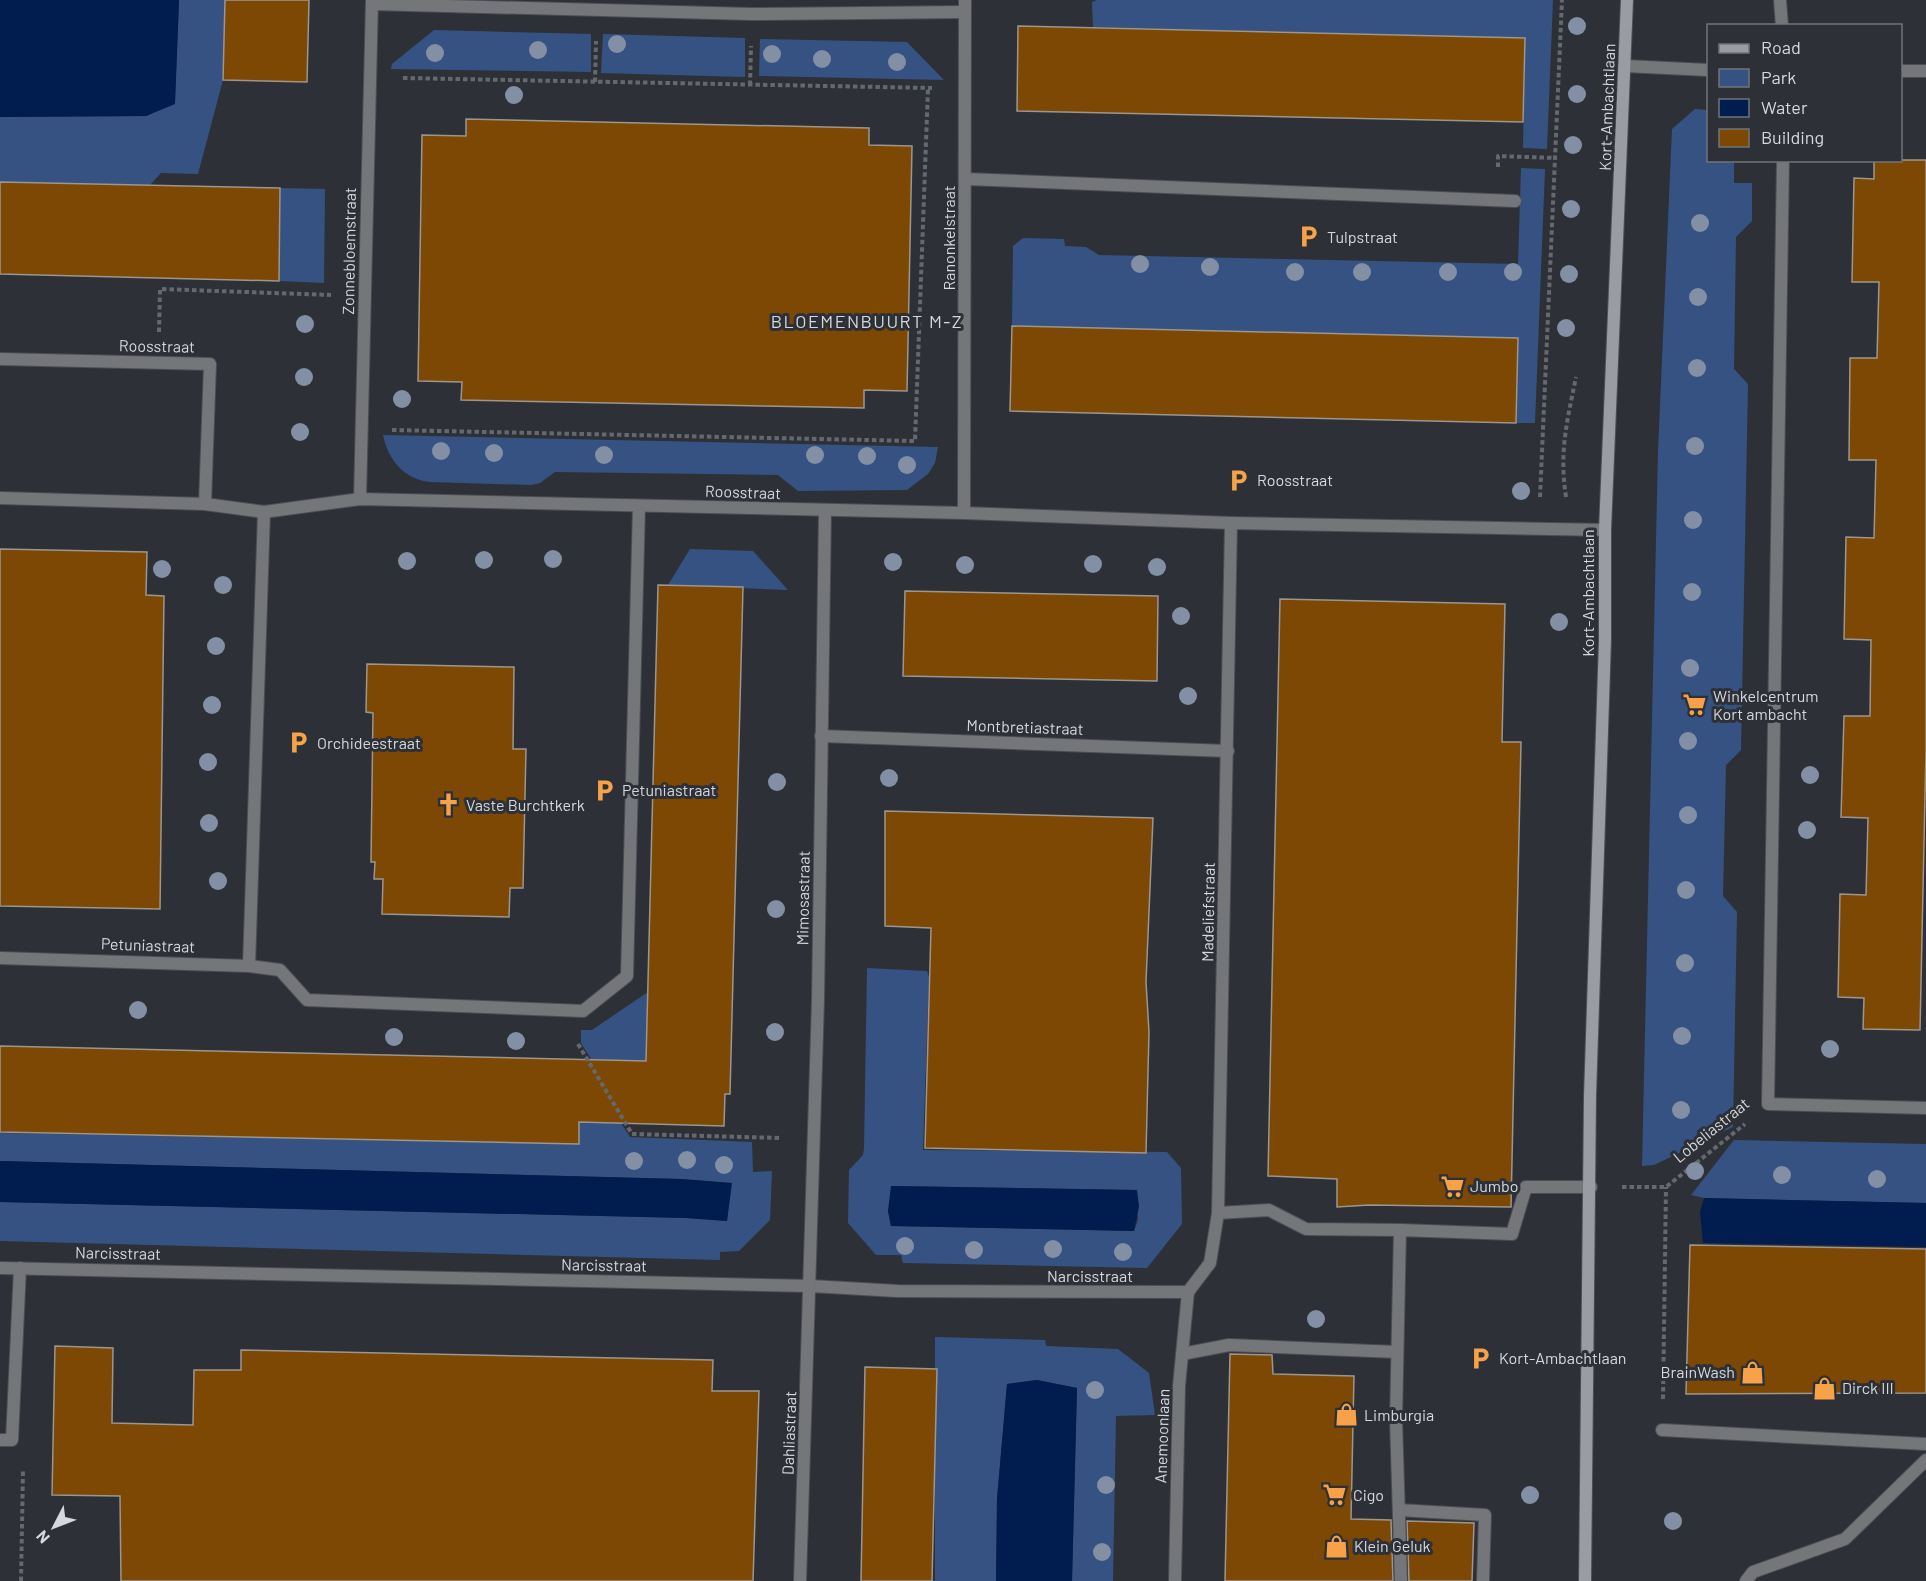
<svg xmlns="http://www.w3.org/2000/svg" width="1926" height="1581" font-family="Barlow,sans-serif">
<style>
.green{fill:#365282;fill-rule:evenodd}
.water{fill:#011c4f}
.building{fill:#7c4804;stroke:#9d968f;stroke-width:1.5}
.lines{fill:none;stroke-linecap:round;stroke-linejoin:round}
.lane-casing{stroke:#4b4f55;stroke-width:14}
.street-casing{stroke:#4b4f55;stroke-width:14}
.secondary-casing{stroke:#4b4f55;stroke-width:14}
.path{stroke:#65696e;stroke-width:4;stroke-dasharray:4.5 3;stroke-linecap:butt}
.lane{stroke:#747679;stroke-width:12}
.street{stroke:#747679;stroke-width:12}
.secondary{stroke:#999da2;stroke-width:12}
.tree{fill:#828fa4}
.labels{text-anchor:middle;stroke-width:6;stroke-linejoin:round;paint-order:stroke}
.street-label{font-size:16px;fill:#d5d8dc;stroke:#2d3137}
.poi-label{font-size:16px;fill:#d5d8dc;stroke:#2d3137;text-anchor:start}
.neighbourhood-label{font-size:18px;letter-spacing:1.5px;fill:#d5d8dc;stroke:#2d3137}
</style>
<rect width="100%" height="100%" fill="#2d3137"/>
<g class="green">
<path d="M179 0H225L223 80 198 174 161 173 150 185 0 182V117L147 116 175 100Z"/>
<path d="M1097 0H1553L1547 149 1523 148 1525 38 1093 27 1092 2Z"/>
<path d="M434 30 591 34V72L391 69 392 64Z"/>
<path d="M603 34 745 38V77L601 73Z"/>
<path d="M760 39 907 42 944 80 759 76Z"/>
<path d="M1695 109 1708 110V160L1734 161V183H1752V221L1736 237 1734 369 1748 384 1741 750 1726 765 1723 896 1737 912 1733 1127 1654 1165 1642 1166 1658 452 1672 129Z"/>
<path d="M1521 168 1545 169 1535 423H1516L1518 338 1012 326 1013 246 1023 238 1064 239 1065 246 1086 247 1099 255 1518 264Z"/>
<path d="M280 188 325 189 324 283 279 281Z"/>
<path d="M383 435 937 447H938L935 463 928 474 907 490 798 491 778 475 555 472 540 483 531 485 430 482C404 479 388 460 383 435Z"/>
<path d="M690 549 753 551 788 590 668 585Z"/>
<path d="M867 968 927 971 929 977 923 1150 1167 1152 1181 1168 1182 1224 1147 1268 903 1263 901 1255H876L848 1223 849 1170 863 1155 864 1148ZM892 1186 1136 1190 1138 1220 1134 1231 891 1226 888 1211Z"/>
<path d="M648 992 645 1090H635L634 1124 630 1121 581 1043V1030H592Z"/>
<path d="M580 1059 630 1137 752 1142 753 1172 772 1171 770 1220 739 1251 720 1252V1260L0 1241V1202L686 1218 727 1221 731 1183 681 1179 0 1161V1133L578 1144Z"/>
<path d="M1734 1140 1926 1144V1203L1704 1198 1691 1195Z"/>
<path d="M935 1337 1045 1340 1046 1346 1118 1349 1149 1373 1155 1415 1116 1416 1113 1581H1072L1077 1388 1037 1380 1007 1384 997 1499 996 1581H935Z"/>
</g>
<g class="water">
<path d="M0 0H179L175 104 146 116 0 117Z"/>
<path d="M0 1161 681 1179 732 1183 727 1221 686 1218 0 1202Z"/>
<path d="M891 1186 1137 1190 1139 1206 1134 1231 891 1226 888 1211Z"/>
<path d="M1704 1198 1926 1203V1247L1703 1243 1700 1212Z"/>
<path d="M1037 1380 1077 1388 1072 1581H996L997 1499 1007 1384Z"/>
</g>
<g class="building">
<path d="M225 0H309L307 82 223 80Z"/>
<path d="M1018 26 1525 38 1523 122 1017 111Z"/>
<path d="M466 119 869 128V145L912 146 907 391 864 390V408L818 407 461 400 462 382 418 381 422 135 466 136Z"/>
<path d="M1874 160H1926V749L1920 1030 1863 1029 1864 998 1838 997 1840 894 1866 895 1868 818 1841 817 1844 716H1870L1871 640 1844 639 1846 537 1874 538 1876 460H1849L1850 358H1877L1879 282H1852L1854 178 1874 179Z"/>
<path d="M0 182 280 188 279 281 0 274Z"/>
<path d="M1012 326 1518 338 1516 423 1010 411Z"/>
<path d="M0 549 147 552 146 595 164 596 160 909 0 906Z"/>
<path d="M658 585 743 587 730 1094H725L724 1126 579 1122V1144L0 1132V1046L646 1061Z"/>
<path d="M905 591 1158 596 1157 681 903 676Z"/>
<path d="M1280 599 1505 604 1502 742H1521L1511 1207 1369 1205 1337 1207V1179L1268 1176Z"/>
<path d="M367 664 514 667 513 749H526L523 888H510L509 917 382 914 383 879H374L375 862H371L373 713 366 712Z"/>
<path d="M885 811 1153 818 1146 982 1149 1032 1146 1153 925 1148 931 928 885 926Z"/>
<path d="M1690 1245 1926 1249V1393L1686 1394Z"/>
<path d="M55 1346 113 1348 112 1423 193 1425 194 1370H241V1350L713 1360 712 1391H759L753 1581H121L120 1496 52 1495Z"/>
<path d="M1230 1354 1272 1355 1273 1374 1354 1376 1351 1519 1391 1520 1393 1581H1225Z"/>
<path d="M865 1367 937 1369 932 1581H861Z"/>
<path d="M1407 1521 1474 1523 1472 1581H1409Z"/>
</g>
<g class="lines">
<defs>
<path id="lane" d="M1780 0 1782 26"/>
<g id="street">
<path d="M372 4 751 14 965 12"/>
<path d="M1625 66 1708 70"/>
<path d="M1900 71H1926"/>
<path d="M1783 160 1768 1104 1926 1108"/>
<path d="M966 179 1515 201"/>
<path d="M0 359 210 364 205 504"/>
<path d="M0 498 205 504 264 512 360 499 964 513 1231 523 1605 530"/>
<path d="M360 499 372 0"/>
<path d="M964 513 965 0"/>
<path d="M821 736 1228 751"/>
<path d="M0 958 249 966 280 970 307 1000 583 1011 627 976 639 506"/>
<path d="M249 966 264 512"/>
<path d="M1218 1213 1269 1210 1306 1229 1400 1230"/>
<path d="M0 1268 811 1286 897 1291 1188 1292"/>
<path d="M1188 1292 1210 1263 1218 1213 1231 523"/>
<path d="M1182 1354 1229 1345 1397 1352"/>
<path d="M1662 1430 1926 1444"/>
<path d="M0 1440H12L20 1268"/>
<path d="M1399 1510 1485 1515 1483 1581"/>
<path d="M800 1581 818 1000 825 511"/>
<path d="M1175 1581 1179 1386 1188 1292"/>
<path d="M1401 1581 1396 1420 1400 1230 1512 1234 1526 1187H1591"/>
<path d="M1746 1581 1753 1572 1845 1539 1926 1460"/>
</g>
<path id="secondary" d="M1585 1581 1590 1096 1605 640V530L1627 0"/>
</defs>
<use href="#lane" class="lane-casing"/>
<use href="#street" class="street-casing"/>
<use href="#secondary" class="secondary-casing"/>
<g class="path">
<path d="M403 78 932 88"/>
<path d="M595 82 596 41"/>
<path d="M750 85 751 46"/>
<path d="M1498 167V156L1556 158"/>
<path d="M159 332 160 289 331 295"/>
<path d="M392 430 915 441 928 88"/>
<path d="M1540 497 1562 0"/>
<path d="M1566 497C1559 451 1567 422 1576 377"/>
<path d="M578 1044 632 1134 781 1138"/>
<path d="M1622 1187H1666L1745 1124"/>
<path d="M1663 1399 1666 1187"/>
<path d="M21 1581 23 1470"/>
</g>
<use href="#lane" class="lane"/>
<use href="#street" class="street"/>
<use href="#secondary" class="secondary"/>
</g>
<g class="tree">
<circle cx="1577" cy="26" r="9"/>
<circle cx="617" cy="44" r="9"/>
<circle cx="538" cy="50" r="9"/>
<circle cx="435" cy="53" r="9"/>
<circle cx="772" cy="54" r="9"/>
<circle cx="822" cy="59" r="9"/>
<circle cx="897" cy="62" r="9"/>
<circle cx="1577" cy="94" r="9"/>
<circle cx="514" cy="95" r="9"/>
<circle cx="1573" cy="145" r="9"/>
<circle cx="1571" cy="209" r="9"/>
<circle cx="1700" cy="223" r="9"/>
<circle cx="1140" cy="264" r="9"/>
<circle cx="1210" cy="267" r="9"/>
<circle cx="1295" cy="272" r="9"/>
<circle cx="1362" cy="272" r="9"/>
<circle cx="1448" cy="272" r="9"/>
<circle cx="1513" cy="272" r="9"/>
<circle cx="1569" cy="274" r="9"/>
<circle cx="1698" cy="297" r="9"/>
<circle cx="305" cy="324" r="9"/>
<circle cx="1566" cy="328" r="9"/>
<circle cx="1697" cy="368" r="9"/>
<circle cx="304" cy="377" r="9"/>
<circle cx="402" cy="399" r="9"/>
<circle cx="300" cy="432" r="9"/>
<circle cx="1695" cy="446" r="9"/>
<circle cx="441" cy="451" r="9"/>
<circle cx="494" cy="453" r="9"/>
<circle cx="604" cy="455" r="9"/>
<circle cx="815" cy="455" r="9"/>
<circle cx="867" cy="456" r="9"/>
<circle cx="907" cy="465" r="9"/>
<circle cx="1521" cy="491" r="9"/>
<circle cx="1693" cy="520" r="9"/>
<circle cx="553" cy="559" r="9"/>
<circle cx="484" cy="560" r="9"/>
<circle cx="407" cy="561" r="9"/>
<circle cx="893" cy="562" r="9"/>
<circle cx="1093" cy="564" r="9"/>
<circle cx="965" cy="565" r="9"/>
<circle cx="1157" cy="567" r="9"/>
<circle cx="162" cy="569" r="9"/>
<circle cx="223" cy="585" r="9"/>
<circle cx="1692" cy="592" r="9"/>
<circle cx="1181" cy="616" r="9"/>
<circle cx="1559" cy="622" r="9"/>
<circle cx="216" cy="646" r="9"/>
<circle cx="1690" cy="668" r="9"/>
<circle cx="1188" cy="696" r="9"/>
<circle cx="212" cy="705" r="9"/>
<circle cx="1688" cy="741" r="9"/>
<circle cx="208" cy="762" r="9"/>
<circle cx="1810" cy="775" r="9"/>
<circle cx="889" cy="778" r="9"/>
<circle cx="777" cy="782" r="9"/>
<circle cx="1688" cy="815" r="9"/>
<circle cx="209" cy="823" r="9"/>
<circle cx="1807" cy="830" r="9"/>
<circle cx="218" cy="881" r="9"/>
<circle cx="1686" cy="890" r="9"/>
<circle cx="776" cy="909" r="9"/>
<circle cx="1685" cy="963" r="9"/>
<circle cx="138" cy="1010" r="9"/>
<circle cx="775" cy="1032" r="9"/>
<circle cx="1682" cy="1036" r="9"/>
<circle cx="394" cy="1037" r="9"/>
<circle cx="516" cy="1041" r="9"/>
<circle cx="1830" cy="1049" r="9"/>
<circle cx="1681" cy="1110" r="9"/>
<circle cx="687" cy="1160" r="9"/>
<circle cx="634" cy="1161" r="9"/>
<circle cx="724" cy="1165" r="9"/>
<circle cx="1695" cy="1171" r="9"/>
<circle cx="1782" cy="1175" r="9"/>
<circle cx="1877" cy="1179" r="9"/>
<circle cx="905" cy="1246" r="9"/>
<circle cx="1053" cy="1249" r="9"/>
<circle cx="974" cy="1250" r="9"/>
<circle cx="1123" cy="1252" r="9"/>
<circle cx="1316" cy="1319" r="9"/>
<circle cx="1095" cy="1390" r="9"/>
<circle cx="1106" cy="1485" r="9"/>
<circle cx="1530" cy="1495" r="9"/>
<circle cx="1673" cy="1521" r="9"/>
<circle cx="1102" cy="1552" r="9"/>
</g>
<defs>
<symbol id="parking-bare" viewBox="-9 -9 18 18"><path d="M-3.5-5.5H1a3.5 3.5 0 0 1 0 7H-1V5.5H-3.5ZM-1-3.4V-.6H.8a1.4 1.4 0 0 0 0-2.8Z" fill="#f7a248" stroke="#2d3137" stroke-width="2.5" paint-order="stroke"/></symbol>
<symbol id="supermarket-bare" viewBox="-9 -9 18 18"><path d="M-6-5.5h2.5l.6 2H6L4.5 2H-2.5L-4.4-4H-6ZM-1.5 3.2a1.3 1.3 0 1 0 .1 0ZM3 3.2a1.3 1.3 0 1 0 .1 0Z" fill="#f7a248" stroke="#2d3137" stroke-width="2.5" paint-order="stroke"/></symbol>
<symbol id="church-bare" viewBox="-9 -9 18 18"><path d="M-1.2-6h2.4v3.5h3.3v2.4h-3.3V6h-2.4V-.1h-3.3v-2.4h3.3Z" fill="#f7a248" stroke="#2d3137" stroke-width="2.5" paint-order="stroke"/></symbol>
<symbol id="shop-bare" viewBox="-9 -9 18 18"><path d="M-5-2.5h2.3a2.7 3.5 0 0 1 5.4 0H5L5.5 6h-11ZM-1.5-2.5h3a1.5 2.3 0 0 0-3 0Z" fill="#f7a248" stroke="#2d3137" stroke-width="2.5" paint-order="stroke"/></symbol>
</defs>
<g fill-rule="evenodd">
<use href="#parking-bare" x="1292" y="220" width="33" height="33"/>
<use href="#parking-bare" x="1222" y="464" width="33" height="33"/>
<use href="#supermarket-bare" x="1678" y="688" width="33" height="33"/>
<use href="#parking-bare" x="282" y="726" width="33" height="33"/>
<use href="#parking-bare" x="588" y="774" width="33" height="33"/>
<use href="#church-bare" x="432" y="788" width="33" height="33"/>
<use href="#supermarket-bare" x="1436" y="1170" width="33" height="33"/>
<use href="#parking-bare" x="1464" y="1342" width="33" height="33"/>
<use href="#shop-bare" x="1736" y="1356" width="33" height="33"/>
<use href="#shop-bare" x="1808" y="1372" width="33" height="33"/>
<use href="#shop-bare" x="1330" y="1398" width="33" height="33"/>
<use href="#supermarket-bare" x="1318" y="1478" width="33" height="33"/>
<use href="#shop-bare" x="1320" y="1530" width="33" height="33"/>
</g>
<g class="labels">
<g class="street-label">
<text transform="translate(1607 107) rotate(-88)" y="6">Kort-Ambachtlaan</text>
<text transform="translate(949 238) rotate(-90)" y="6">Ranonkelstraat</text>
<text transform="translate(349 251) rotate(-89)" y="6">Zonnebloemstraat</text>
<text transform="translate(157 346) rotate(1)" y="6">Roosstraat</text>
<text transform="translate(743 492) rotate(2)" y="6">Roosstraat</text>
<text transform="translate(1588 593) rotate(-90)" y="6">Kort-Ambachtlaan</text>
<text transform="translate(1025 727) rotate(2)" y="6">Montbretiastraat</text>
<text transform="translate(803 898) rotate(-89)" y="6">Mimosastraat</text>
<text transform="translate(1208 912) rotate(-89)" y="6">Madeliefstraat</text>
<text transform="translate(148 945) rotate(2)" y="6">Petuniastraat</text>
<text transform="translate(1711 1130) rotate(-39)" y="6">Lobeliastraat</text>
<text transform="translate(118 1253) rotate(1)" y="6">Narcisstraat</text>
<text transform="translate(604 1265) rotate(1)" y="6">Narcisstraat</text>
<text x="1090" y="1282">Narcisstraat</text>
<text transform="translate(789 1433) rotate(-88)" y="6">Dahliastraat</text>
<text transform="translate(1162 1436) rotate(-88)" y="6">Anemoonlaan</text>
</g>
<g class="poi-label">
<text x="1327" y="243">Tulpstraat</text>
<text x="1257" y="486">Roosstraat</text>
<text x="1713" y="702">Winkelcentrum<tspan x="1713" dy="18">Kort ambacht</tspan></text>
<text x="317" y="749">Orchideestraat</text>
<text x="622" y="796">Petuniastraat</text>
<text x="466" y="811">Vaste Burchtkerk</text>
<text x="1470" y="1192">Jumbo</text>
<text x="1499" y="1364">Kort-Ambachtlaan</text>
<text x="1735" y="1378" text-anchor="end">BrainWash</text>
<text x="1842" y="1394">Dirck III</text>
<text x="1364" y="1421">Limburgia</text>
<text x="1353" y="1501">Cigo</text>
<text x="1354" y="1552">Klein Geluk</text>
</g>
<g class="neighbourhood-label">
<text x="867" y="328">BLOEMENBUURT M-Z</text>
</g>
</g>
<rect x="1707" y="24" width="195" height="138" fill="#2d3137" stroke="#707479" stroke-width="1.5"/>
<rect x="1719" y="44" width="30" height="9" fill="#999da2" stroke="#707479" stroke-width="1.5"/>
<text x="1761" y="54" font-size="18" fill="#d5d8dc">Road</text>
<rect x="1719" y="69" width="30" height="18" fill="#365282" stroke="#707479" stroke-width="1.5"/>
<text x="1761" y="84" font-size="18" fill="#d5d8dc">Park</text>
<rect x="1719" y="99" width="30" height="18" fill="#011c4f" stroke="#707479" stroke-width="1.5"/>
<text x="1761" y="114" font-size="18" fill="#d5d8dc">Water</text>
<rect x="1719" y="129" width="30" height="18" fill="#7c4804" stroke="#707479" stroke-width="1.5"/>
<text x="1761" y="144" font-size="18" fill="#d5d8dc">Building</text>
<g transform="translate(54 1527) rotate(228)" stroke="#2d3137" stroke-width="4.5" paint-order="stroke">
<path d="M0-4.5L10 22L0 15L-10 22Z" fill="#d5d8dc"/>
<text y="-9" font-size="16" font-weight="bold" text-anchor="middle" fill="#d5d8dc">N</text>
</g>
</svg>
